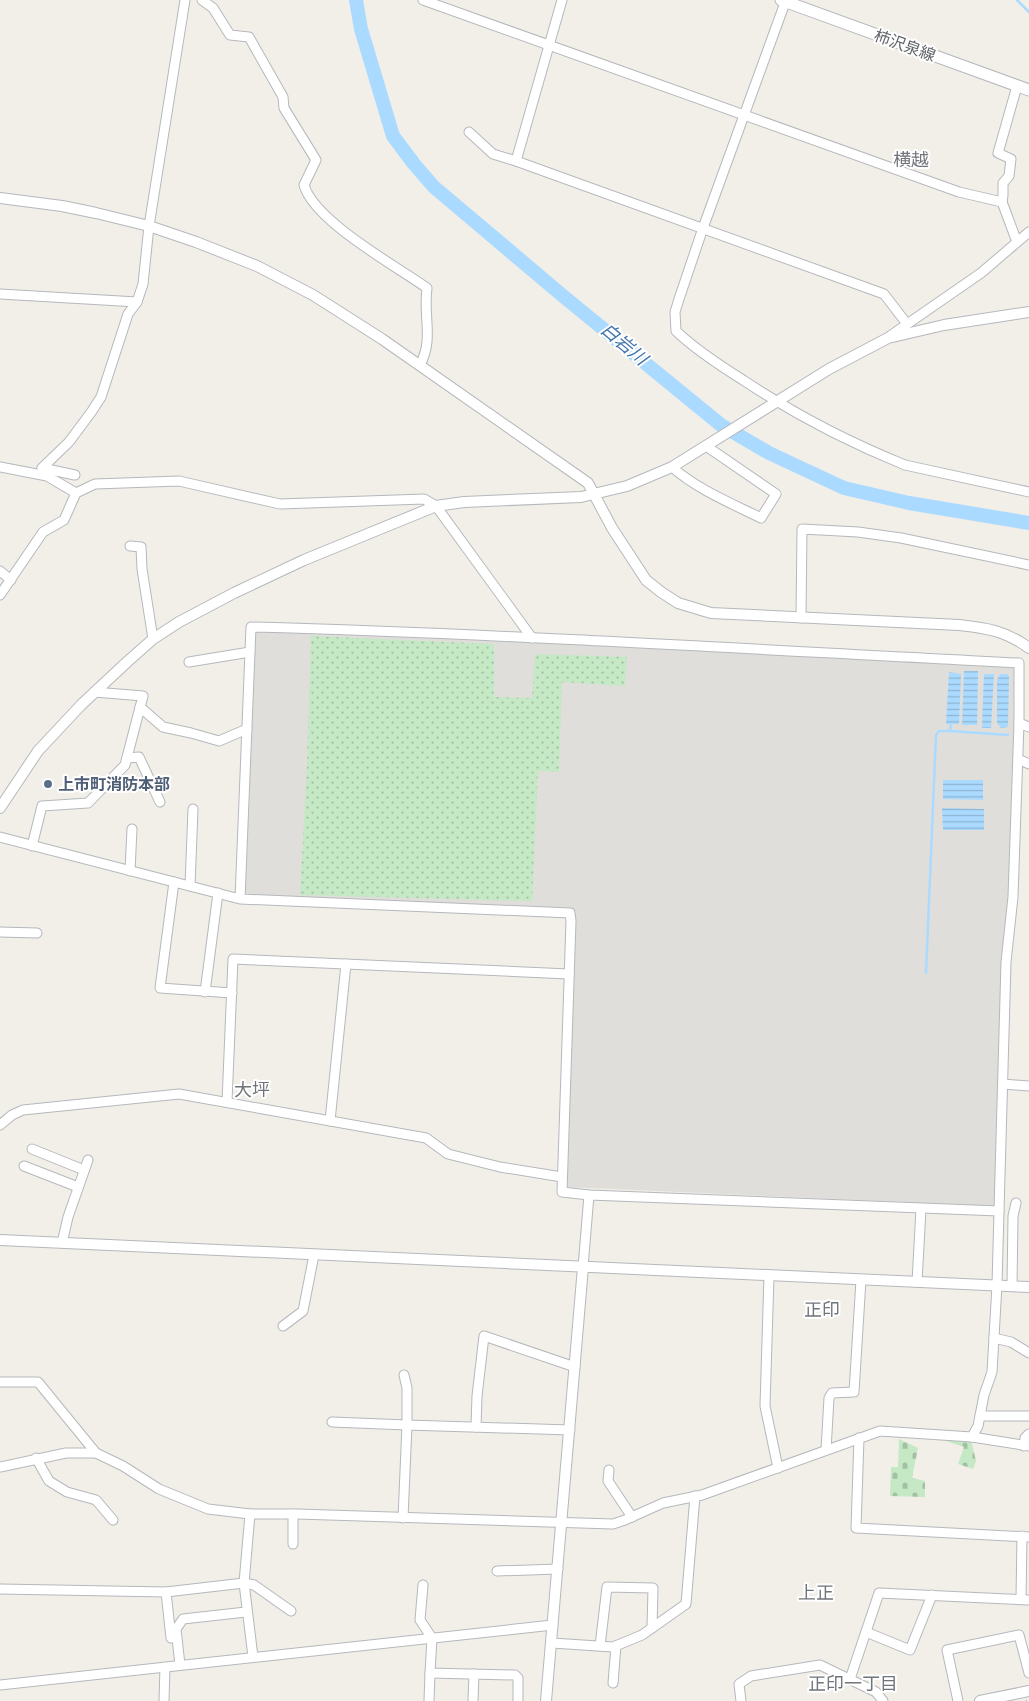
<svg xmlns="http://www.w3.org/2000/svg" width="1029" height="1701" font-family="'Space Grotesk','Noto Sans JP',sans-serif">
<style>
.industrial{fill:#e0deda}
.green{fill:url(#green-dots)}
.cemetery{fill:url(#cemetery-stones)}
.water{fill:url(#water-rules)}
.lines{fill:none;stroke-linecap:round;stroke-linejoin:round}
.stream{stroke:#aadaff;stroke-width:2.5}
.river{stroke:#aadaff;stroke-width:14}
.minor-casing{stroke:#b5b8bc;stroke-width:11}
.tertiary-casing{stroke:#b5b8bc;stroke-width:12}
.secondary-casing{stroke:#b6babf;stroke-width:13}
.minor{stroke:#fff;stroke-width:9}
.tertiary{stroke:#fff;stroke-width:10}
.secondary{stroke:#fff;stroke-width:11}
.rail{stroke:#b6b7b8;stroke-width:2.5;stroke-dasharray:1 6;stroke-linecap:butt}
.service-dot{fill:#5c6f8a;stroke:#fff;stroke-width:2}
.labels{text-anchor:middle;stroke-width:4;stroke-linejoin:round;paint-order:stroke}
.street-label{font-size:16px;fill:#5f6368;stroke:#fff}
.service-label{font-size:16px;font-weight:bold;fill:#4e5e75;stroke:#fff;text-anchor:start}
.neighbourhood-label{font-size:18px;fill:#70757a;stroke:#fff}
.water-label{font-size:18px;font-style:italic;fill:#4174aa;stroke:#fff}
</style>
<defs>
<pattern id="green-dots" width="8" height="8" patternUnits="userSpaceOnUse" patternTransform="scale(1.25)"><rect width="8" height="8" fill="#c5e8c5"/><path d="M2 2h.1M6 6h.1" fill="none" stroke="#a3c0a4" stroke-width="1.8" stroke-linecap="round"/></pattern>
<pattern id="cemetery-stones" width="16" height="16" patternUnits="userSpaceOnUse" patternTransform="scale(1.25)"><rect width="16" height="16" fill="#c5e8c5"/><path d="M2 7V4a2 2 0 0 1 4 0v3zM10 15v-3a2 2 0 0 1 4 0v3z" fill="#a3c0a4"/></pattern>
<pattern id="water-rules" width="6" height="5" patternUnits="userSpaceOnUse" patternTransform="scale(1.25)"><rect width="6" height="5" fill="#aadaff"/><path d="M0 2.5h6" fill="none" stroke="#8eb4d2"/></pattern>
</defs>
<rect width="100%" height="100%" fill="#f1efe8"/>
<path class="industrial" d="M254 631 690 649 1016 666 1010 864 1003 986 995 1206 566 1187 576 916 572 908 244 895 251 733Z"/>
<path class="green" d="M311 636 494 644V697L532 698 535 654 627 657 625 686 562 682 559 772 538 771 532 901 300 895 307 765Z"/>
<g class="cemetery">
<path d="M899 1439 918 1448 912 1478 925 1481V1497L890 1496 891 1467H898Z"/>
<path d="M940 1439 971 1440 976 1461 973 1469 958 1464 964 1447Z"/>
</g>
<g class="water">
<path d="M964 671H978L977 725H962Z"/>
<path d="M949 672 961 674 959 724H946Z"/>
<path d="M984 674H994L991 728H982Z"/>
<path d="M1000 674H1008L1009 677 1008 727 1001 728 997 723V680Z"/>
<path d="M943 780H983V800L943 799Z"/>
<path d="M942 808 984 809V830H943Z"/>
</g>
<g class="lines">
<g class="stream">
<path d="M1017 0 1029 12"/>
<path d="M951 724 950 731 1008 735"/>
<path d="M926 973 936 735 939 731H950"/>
</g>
<path class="river" d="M356 0 361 29 393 136 414 164 434 187 563 296 721 425 769 453 844 488 909 503 1029 523"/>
<defs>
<g id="minor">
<path d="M202 0 213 8 230 35 249 37 283 97 284 108 316 160 304 185C314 221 396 266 427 288 423 317 434 339 420 365"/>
<path d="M423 0 959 192 1002 202 1017 242"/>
<path d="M786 0 703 228 679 299 675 312 676 331C696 350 719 365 743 380 794 414 848 442 905 465L1029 492"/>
<path d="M469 132 493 154 516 161 884 294 907 324"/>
<path d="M516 161 562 0"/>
<path d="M1002 202 1003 195V183L1009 176 1011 159 998 153 1017 86"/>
<path d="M0 294 137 302"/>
<path d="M890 336 981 273 1029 232"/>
<path d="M0 467 47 476 76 493 95 484 179 481 280 504 424 499 436 506 532 638"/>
<path d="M672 467C698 490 731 503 761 518L776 494 706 446"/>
<path d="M42 468 69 442 92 411 101 397 128 314 137 302 143 284 149 226 185 0"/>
<path d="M42 468 75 475"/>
<path d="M130 546 141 547 142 569 153 639"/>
<path d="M0 571 11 580"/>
<path d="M0 595 43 532 64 520 76 493"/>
<path d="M801 618 802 529 858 532 901 538 1029 565"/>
<path d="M189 662 250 652"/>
<path d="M140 707 163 727 191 733 219 741 247 729"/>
<path d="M1019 723 1029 727"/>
<path d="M127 758 139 757 160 802"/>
<path d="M1018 759 1029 764"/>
<path d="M0 837 240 899 570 913 571 921 562 1192 589 1195 999 1211 1006 962 1013 897 1019 723V663C763 650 507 634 251 627L240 899"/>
<path d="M32 846 42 806 88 803 125 765 143 696 94 692"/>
<path d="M130 871 132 829"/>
<path d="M174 882 160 988 232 993"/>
<path d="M190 886 193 809"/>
<path d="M0 932 37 933"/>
<path d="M205 992 218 893"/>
<path d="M1003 1084 1029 1086"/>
<path d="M227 1102 233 959 569 974"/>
<path d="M330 1121 346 964"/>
<path d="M0 1125 12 1115 23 1110 179 1094 426 1138 448 1154 500 1167 562 1177"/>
<path d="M32 1149 84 1170"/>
<path d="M24 1166 78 1187"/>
<path d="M62 1243 68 1217 88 1160"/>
<path d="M583 1267 589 1195"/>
<path d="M769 1276 765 1406 778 1468"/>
<path d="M917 1282 921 1209"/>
<path d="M1012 1286 1013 1216 1016 1203"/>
<path d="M283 1326 303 1311 314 1255"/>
<path d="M994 1338 1011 1342 1029 1353"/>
<path d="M0 1382H38L96 1453"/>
<path d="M980 1416H1029"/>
<path d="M332 1422 407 1425V1388L404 1375"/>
<path d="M476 1427 477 1396 484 1336 575 1367"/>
<path d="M972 1437 978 1426 984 1395 992 1372 997 1285 999 1211"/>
<path d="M859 1438 856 1528 1029 1537"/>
<path d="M1024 1446 1025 1438 1029 1434"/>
<path d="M826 1450 829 1398 832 1393 854 1392 861 1280"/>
<path d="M36 1458 49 1481 67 1492 96 1500 113 1520"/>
<path d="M0 1467 66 1453H96L123 1466 159 1489 208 1509 250 1514H297L613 1524 625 1520 663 1503 702 1495 880 1431 972 1437 1029 1446"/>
<path d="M609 1470 608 1481 632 1517"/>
<path d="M250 1514 244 1583 253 1657"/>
<path d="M403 1518 407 1425 570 1430"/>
<path d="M293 1544V1514"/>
<path d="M497 1571 558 1569"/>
<path d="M423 1585 420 1620 432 1638 430 1673 515 1675 518 1678V1701"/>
<path d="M0 1589 166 1592 244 1583 254 1585 291 1611"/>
<path d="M166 1592 171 1638"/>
<path d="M1021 1599 1022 1536"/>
<path d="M866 1632 910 1650 932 1595"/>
<path d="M552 1643 613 1647 642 1635 686 1604 695 1496"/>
<path d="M600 1646 607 1587 653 1588 652 1628"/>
<path d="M180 1665 176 1629 183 1619 246 1612"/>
<path d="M850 1679 879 1593 1029 1600"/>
<path d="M613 1683 616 1646"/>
<path d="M0 1685 553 1625"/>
<path d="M164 1701 165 1667"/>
<path d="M429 1701 430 1673"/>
<path d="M473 1701 474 1674"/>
<path d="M741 1701 739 1684 751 1676 820 1665 876 1692 883 1701"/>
<path d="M958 1701 947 1650 1019 1635 1029 1673"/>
</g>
<g id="tertiary">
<path d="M0 198 62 206 96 213 149 226 196 242 257 266 313 295 382 339 588 483 612 528 646 580 661 592 678 603 711 613 959 625C987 628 1006 631 1029 648"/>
<path d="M0 808 38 751 81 705 127 662 153 639 179 622 234 593 304 560 436 506 464 502 581 497 627 486 672 467 829 369 888 338 944 325 1029 312"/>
<path d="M0 1240 1029 1287"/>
<path d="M546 1701 583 1267"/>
<path d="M980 1701 1029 1691"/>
</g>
<path id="secondary" d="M781 0 1029 90"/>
</defs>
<use href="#minor" class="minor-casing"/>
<use href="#tertiary" class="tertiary-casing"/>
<use href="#secondary" class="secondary-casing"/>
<use href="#minor" class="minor"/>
<use href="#tertiary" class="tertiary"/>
<use href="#secondary" class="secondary"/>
<path class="rail" d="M1026 1701 1029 1700"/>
</g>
<circle class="service-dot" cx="48" cy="784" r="5"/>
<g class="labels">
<g class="street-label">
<text transform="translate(905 45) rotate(20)" y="6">柿沢泉線</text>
</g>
<g class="service-label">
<text x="58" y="790">上市町消防本部</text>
</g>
<g class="neighbourhood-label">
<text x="911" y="166">横越</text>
<text x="252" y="1096">大坪</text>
<text x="822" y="1316">正印</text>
<text x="816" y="1599">上正</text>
<text x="853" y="1690">正印一丁目</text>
</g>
<g class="water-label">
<text transform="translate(624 344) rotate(40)" y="6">白岩川</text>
</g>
</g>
</svg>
